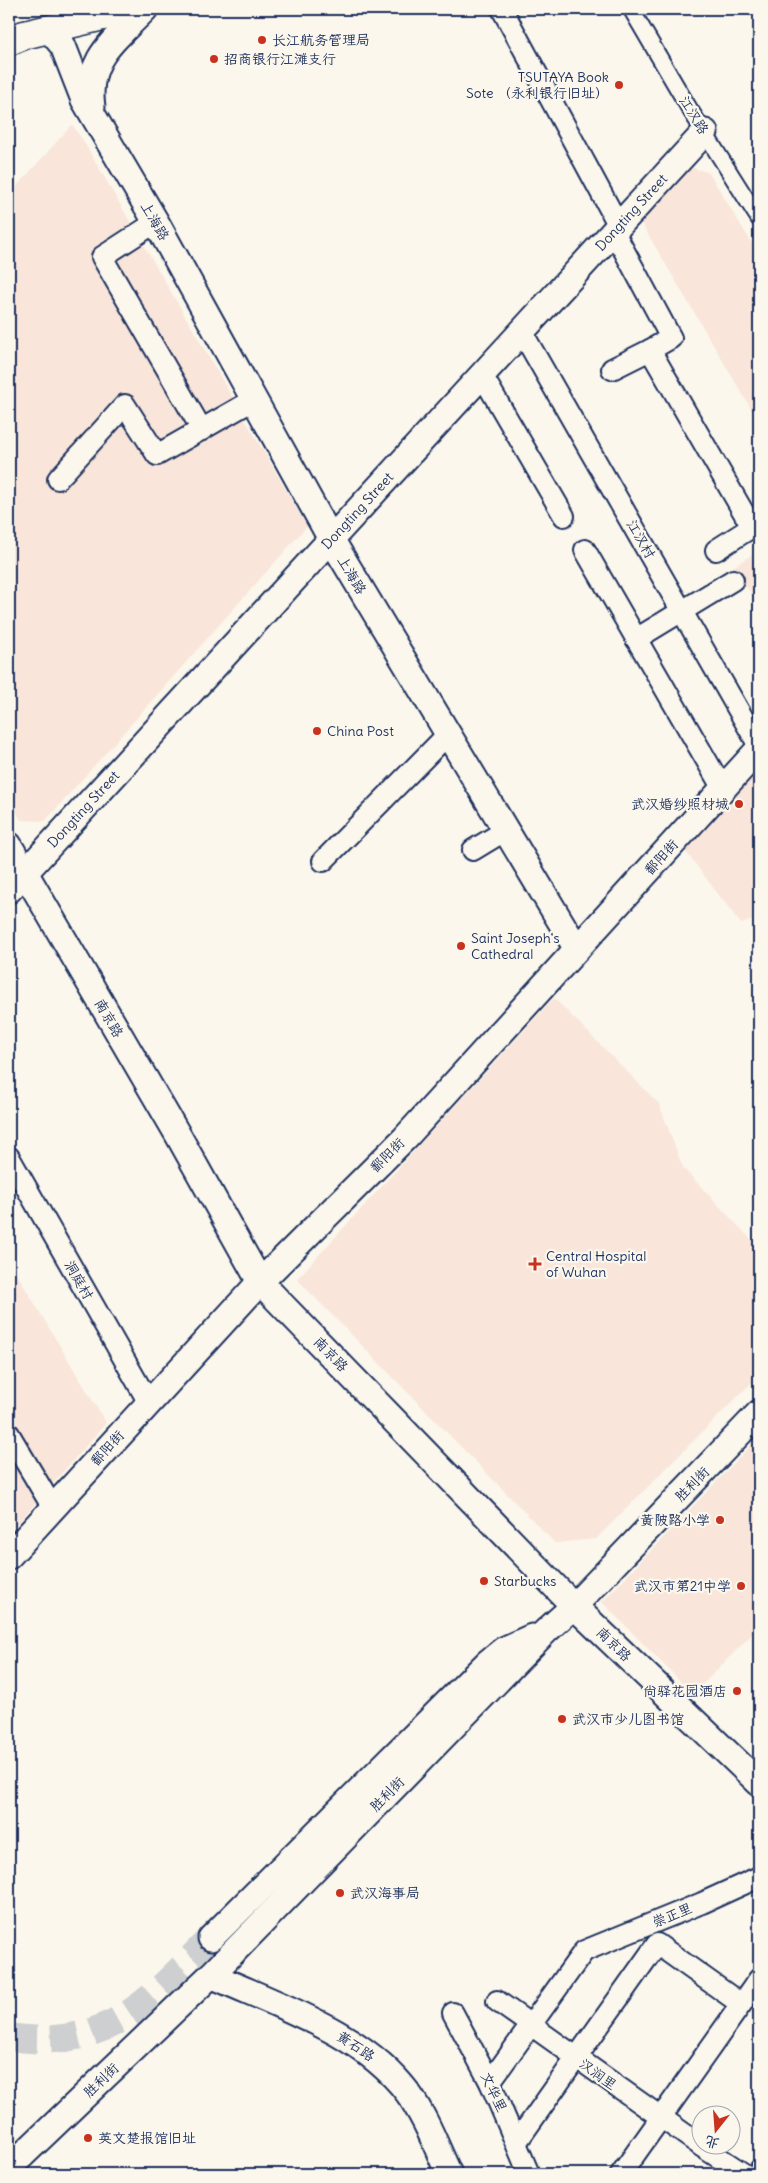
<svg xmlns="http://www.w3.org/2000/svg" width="768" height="2183" font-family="Delius,'LXGW WenKai TC',sans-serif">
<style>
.built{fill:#f9e5d9}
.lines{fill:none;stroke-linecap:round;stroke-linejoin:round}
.primary-tunnel{stroke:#cecfd0;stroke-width:28;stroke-dasharray:28 14;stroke-linecap:butt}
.pedestrian-casing{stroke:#1b2f5e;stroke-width:19}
.minor-casing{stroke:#1b2f5e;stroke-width:24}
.tertiary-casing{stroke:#1b2f5e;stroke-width:29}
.primary-casing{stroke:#1b2f5e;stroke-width:31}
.pedestrian{stroke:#fbf7ec;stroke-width:15}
.minor{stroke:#fbf7ec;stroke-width:20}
.tertiary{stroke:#fbf7ec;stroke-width:25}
.primary{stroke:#fbf7ec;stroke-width:28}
.poi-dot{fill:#c8321e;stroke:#fbf7ec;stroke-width:2}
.labels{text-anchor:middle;stroke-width:4.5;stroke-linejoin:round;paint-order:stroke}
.poi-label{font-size:14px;fill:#1b2f5e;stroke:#fbf7ec;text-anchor:start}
.street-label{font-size:14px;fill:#1b2f5e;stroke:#fbf7ec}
</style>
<rect width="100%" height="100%" fill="#fbf7ec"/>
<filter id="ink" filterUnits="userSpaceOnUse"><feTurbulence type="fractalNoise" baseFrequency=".02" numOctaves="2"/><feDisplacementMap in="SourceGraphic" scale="10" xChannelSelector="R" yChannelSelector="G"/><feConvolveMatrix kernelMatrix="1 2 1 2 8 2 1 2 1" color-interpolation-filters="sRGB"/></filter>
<g filter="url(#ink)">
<g class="built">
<path d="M72 125 82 139 307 526 45 821 21 820 9 799V195Z"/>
<path d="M681 164 709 173 759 255V422L636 214Z"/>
<path d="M759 550V605L733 567Z"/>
<path d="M759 764V918L741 924 680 844Z"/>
<path d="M554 998 659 1104 683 1168 759 1248V1375L596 1539 555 1543 297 1279Z"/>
<path d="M9 1261 106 1423 9 1533Z"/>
<path d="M759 1437V1627L693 1694 602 1602Z"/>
</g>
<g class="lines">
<path class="primary-tunnel" d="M9 2037C108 2051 148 2003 211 1938"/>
<defs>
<g id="pedestrian">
<path d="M631 9 689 108 759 219"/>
<path d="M754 2174 759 2167"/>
</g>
<g id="minor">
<path d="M502 9 619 226"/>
<path d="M156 222 102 257 202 430"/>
<path d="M614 232 671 338 650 350 752 527 716 550"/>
<path d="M522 332 759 746"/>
<path d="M612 369 650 350"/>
<path d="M482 375 564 516"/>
<path d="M58 479 125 405 157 455 255 399"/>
<path d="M585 550 723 789"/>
<path d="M636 639 733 580"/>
<path d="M473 850 506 830"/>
<path d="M323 861 448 734"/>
<path d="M9 1157 149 1403"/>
<path d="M9 1434 53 1508"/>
<path d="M497 2001 700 2145"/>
<path d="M453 2013 490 2082 529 2174"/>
<path d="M490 2082 584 1951 702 1903 759 1877"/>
<path d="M516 2143 657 1944 741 2004"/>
<path d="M701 2146 744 2174"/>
<path d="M621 2174 759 1979"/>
</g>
<g id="tertiary">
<path d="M49 29 63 46 84 100 156 222 331 539 577 949"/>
<path d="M92 107C85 59 114 41 145 9"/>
<path d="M9 845 178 1135 260 1282 574 1606 759 1783"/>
<path id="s1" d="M9 890 705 132"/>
<path d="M9 1556 260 1282 405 1138 759 749"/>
<path d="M211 1938 487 1663 503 1650 532 1637"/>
<path d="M211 1975C279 2006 362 2032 408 2093 426 2118 436 2146 449 2174"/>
<path d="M9 2168 211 1975 546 1631 574 1606 759 1413"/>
</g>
<path id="primary" d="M9 41 24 35 133 9"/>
</defs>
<use href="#pedestrian" class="pedestrian-casing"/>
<use href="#minor" class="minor-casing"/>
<use href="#tertiary" class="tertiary-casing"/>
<use href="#primary" class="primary-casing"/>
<use href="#pedestrian" class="pedestrian"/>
<use href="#minor" class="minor"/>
<use href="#tertiary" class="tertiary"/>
<use href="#primary" class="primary"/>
</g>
</g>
<g class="poi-dot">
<circle cx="262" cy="40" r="5"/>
<circle cx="214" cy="59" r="5"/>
<circle cx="619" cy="85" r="5"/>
<circle cx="317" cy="731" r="5"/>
<circle cx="739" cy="804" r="5"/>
<circle cx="461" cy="946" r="5"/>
<path d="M532.5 1256.5h5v5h5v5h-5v5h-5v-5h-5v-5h5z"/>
<circle cx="720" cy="1520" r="5"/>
<circle cx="484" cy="1581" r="5"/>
<circle cx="741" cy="1586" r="5"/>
<circle cx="737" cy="1691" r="5"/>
<circle cx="562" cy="1719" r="5"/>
<circle cx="340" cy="1893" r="5"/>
<circle cx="88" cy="2138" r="5"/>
</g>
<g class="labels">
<g class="poi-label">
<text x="272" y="45">长江航务管理局</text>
<text x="224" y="64">招商银行江滩支行</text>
<text x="609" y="82" text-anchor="end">TSUTAYA Book<tspan x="609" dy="16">Sote （永利银行旧址）</tspan></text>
<text x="327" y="736">China Post</text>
<text x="729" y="809" text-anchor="end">武汉婚纱照材城</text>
<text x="471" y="943">Saint Joseph's<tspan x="471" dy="16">Cathedral</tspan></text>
<text x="546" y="1261">Central Hospital<tspan x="546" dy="16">of Wuhan</tspan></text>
<text x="710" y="1525" text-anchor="end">黄陂路小学</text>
<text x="494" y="1586">Starbucks</text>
<text x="731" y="1591" text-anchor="end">武汉市第21中学</text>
<text x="727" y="1696" text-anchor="end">尚驿花园酒店</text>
<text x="572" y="1724">武汉市少儿图书馆</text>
<text x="350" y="1898">武汉海事局</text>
<text x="98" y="2143">英文楚报馆旧址</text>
</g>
<g class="street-label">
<text transform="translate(694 115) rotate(58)" y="5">江汉路</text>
<text dy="5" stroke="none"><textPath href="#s1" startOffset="920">Dongting Street</textPath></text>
<text transform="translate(155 221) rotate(60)" y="5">上海路</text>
<text dy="5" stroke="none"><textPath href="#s1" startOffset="515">Dongting Street</textPath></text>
<text transform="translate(641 539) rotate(60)" y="5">江汉村</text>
<text transform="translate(352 575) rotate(59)" y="5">上海路</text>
<text dy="5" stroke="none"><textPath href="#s1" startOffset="110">Dongting Street</textPath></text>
<text transform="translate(661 857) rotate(-48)" y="5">鄱阳街</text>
<text transform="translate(109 1018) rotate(60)" y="5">南京路</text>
<text transform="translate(387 1155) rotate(-45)" y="5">鄱阳街</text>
<text transform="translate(79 1280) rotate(60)" y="5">洞庭村</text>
<text transform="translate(331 1354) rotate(46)" y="5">南京路</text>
<text transform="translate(107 1448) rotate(-48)" y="5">鄱阳街</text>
<text transform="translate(692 1484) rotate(-46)" y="5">胜利街</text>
<text transform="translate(614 1644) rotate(44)" y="5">南京路</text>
<text transform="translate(387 1794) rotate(-46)" y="5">胜利街</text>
<text transform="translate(672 1915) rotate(-22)" y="5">崇正里</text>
<text transform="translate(356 2046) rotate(34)" y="5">黄石路</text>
<text transform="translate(598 2074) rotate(36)" y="5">汉润里</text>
<text transform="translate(101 2080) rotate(-44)" y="5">胜利街</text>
<text transform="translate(494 2092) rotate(65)" y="5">文华里</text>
</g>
</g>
<rect width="768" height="2183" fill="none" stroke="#fbf7ec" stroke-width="30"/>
<rect x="15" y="15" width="738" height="2153" fill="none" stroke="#1b2f5e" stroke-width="2" filter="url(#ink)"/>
<g transform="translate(716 2130) rotate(197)"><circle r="24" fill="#fbf7ec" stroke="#a1a7b3"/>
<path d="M0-4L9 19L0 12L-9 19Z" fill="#c8321e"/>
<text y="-8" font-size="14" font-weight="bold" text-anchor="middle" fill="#1b2f5e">北</text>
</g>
</svg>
